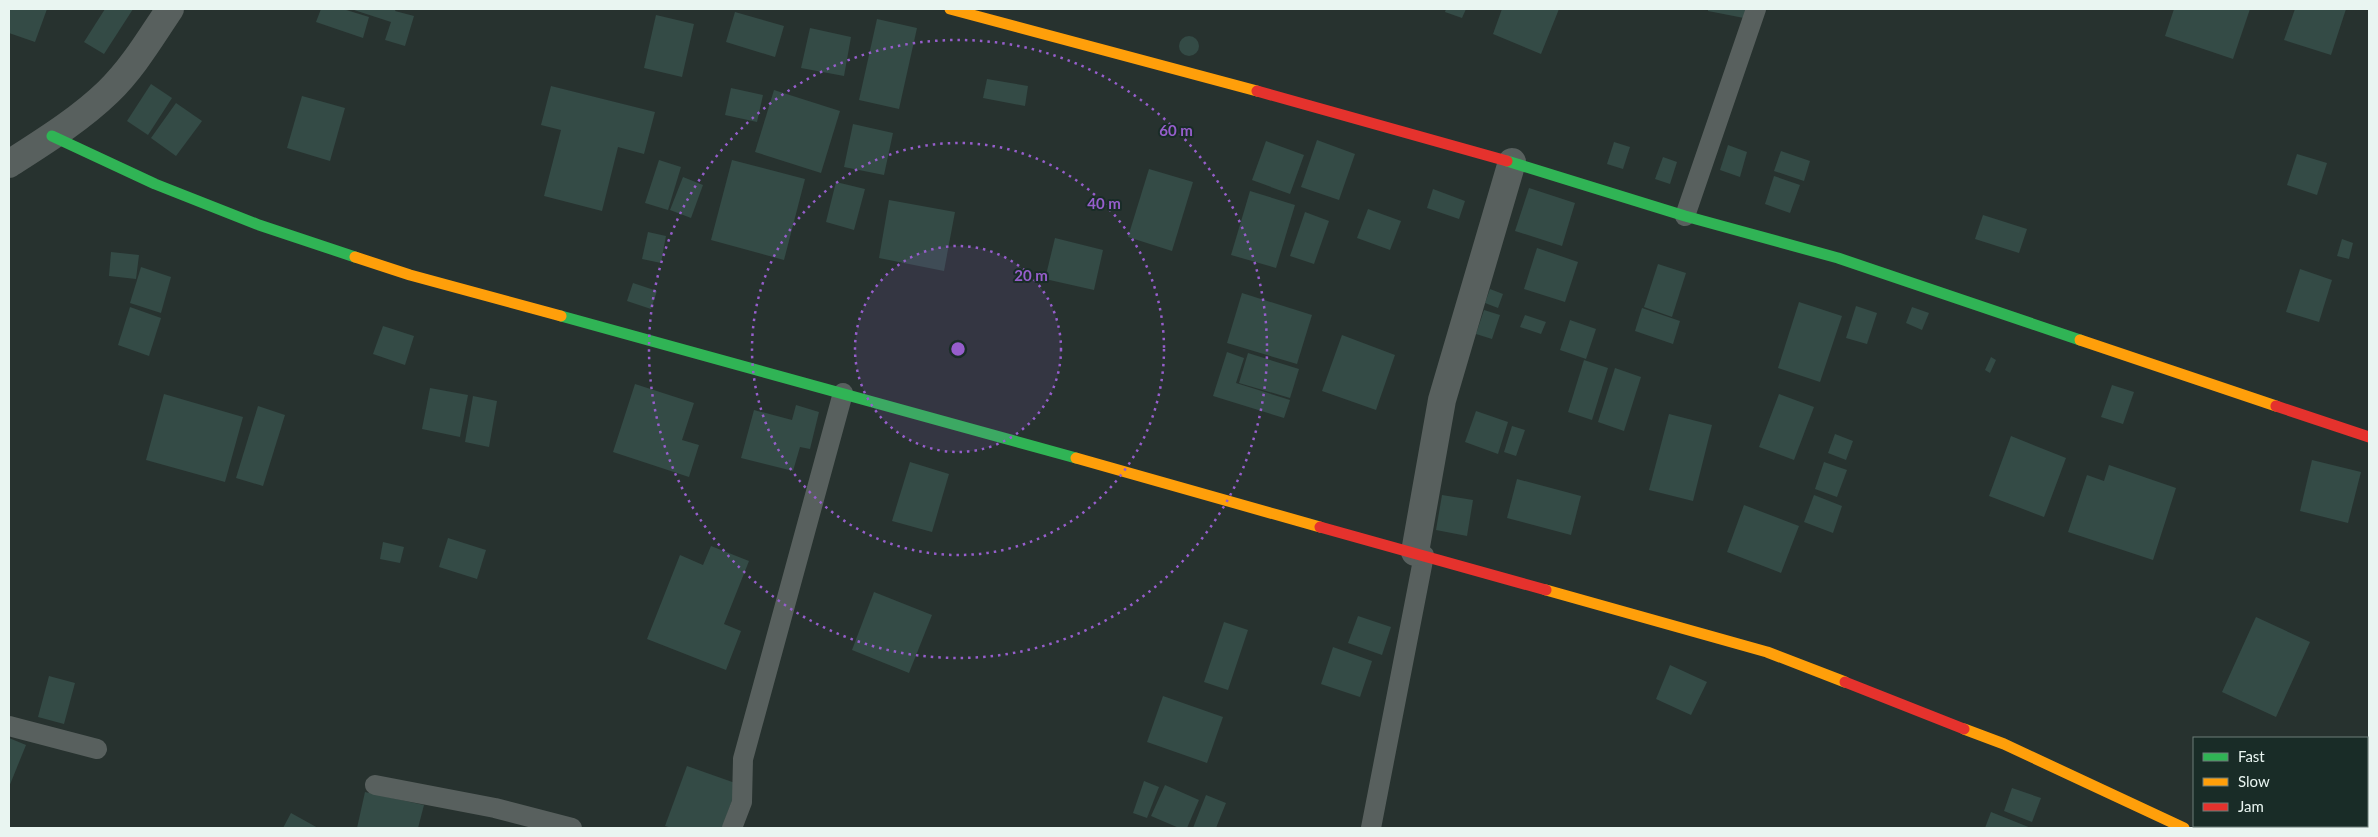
<svg xmlns="http://www.w3.org/2000/svg" width="2378" height="837" font-family="Lato,sans-serif">
<style>
.building{fill:#344b46}
.lines{fill:none;stroke-linecap:round;stroke-linejoin:round}
.lane{stroke:#58605e;stroke-width:20}
.street{stroke:#58605e;stroke-width:28}
.fast{stroke:#30b455;stroke-width:11}
.slow{stroke:#ff9f0a;stroke-width:11}
.jam{stroke:#e5322d;stroke-width:11}
.ring{fill:none;stroke:#965ecc;stroke-width:2.5;stroke-dasharray:2.5 5}
.centre{fill:#965ecc;stroke:#192c27;stroke-width:2.5}
.ring-label{font-size:15px;text-anchor:middle;font-weight:bold;fill:#965ecc;stroke:#192c27;stroke-width:4;stroke-linejoin:round;paint-order:stroke}
</style>
<rect width="100%" height="100%" fill="#27322f"/>
<g class="building">
<path d="M9 9H47L35 42 9 33Z"/>
<path d="M105 9H133L104 54 84 42Z"/>
<path d="M321 9H343L369 17 363 38 316 22Z"/>
<path d="M351 9H396L395 11 414 16 405 46 385 40 391 22Z"/>
<path d="M1446 9H1466L1462 18 1445 12Z"/>
<path d="M1502 9H1559L1541 54 1493 34Z"/>
<path d="M1708 9H1746L1744 18 1708 11Z"/>
<path d="M2174 9H2250L2233 59 2165 36Z"/>
<path d="M2295 9H2346L2331 55 2284 40Z"/>
<path d="M735 12 784 26 775 57 726 42Z"/>
<path d="M656 15 694 24 682 77 644 68Z"/>
<path d="M877 19 917 28 899 109 859 100Z"/>
<path d="M810 28 851 37 844 76 801 68Z"/>
<circle cx="1189" cy="46" r="10"/>
<path d="M987 79 1028 86 1025 106 983 98Z"/>
<path d="M151 84 172 98 148 135 127 121Z"/>
<path d="M551 86 655 112 644 154 618 147 602 211 544 196 561 130 541 125Z"/>
<path d="M731 88 763 95 757 122 725 115Z"/>
<path d="M774 90 840 111 821 173 755 152Z"/>
<path d="M302 96 345 108 330 161 287 148Z"/>
<path d="M176 103 202 121 176 156 151 138Z"/>
<path d="M853 124 893 133 884 175 844 167Z"/>
<path d="M1317 140 1355 154 1339 200 1301 187Z"/>
<path d="M1266 141 1304 155 1290 194 1252 180Z"/>
<path d="M1614 142 1630 147 1623 169 1607 164Z"/>
<path d="M1728 145 1747 152 1740 177 1720 170Z"/>
<path d="M1781 151 1810 161 1804 181 1774 171Z"/>
<path d="M2297 154 2327 163 2317 195 2287 185Z"/>
<path d="M1663 157 1677 162 1670 184 1655 179Z"/>
<path d="M659 160 681 167 668 210 645 203Z"/>
<path d="M732 160 805 179 784 260 711 240Z"/>
<path d="M1149 169 1193 182 1172 251 1128 237Z"/>
<path d="M1774 176 1800 185 1790 213 1765 204Z"/>
<path d="M683 177 703 185 691 218 670 210Z"/>
<path d="M836 182 865 189 854 230 826 222Z"/>
<path d="M1529 188 1575 203 1562 246 1515 231Z"/>
<path d="M1433 189 1465 201 1459 219 1427 208Z"/>
<path d="M1250 191 1295 205 1276 268 1231 255Z"/>
<path d="M889 200 955 212 944 271 879 258Z"/>
<path d="M1368 209 1401 221 1390 250 1357 238Z"/>
<path d="M1305 212 1329 221 1314 264 1290 256Z"/>
<path d="M1983 215 2027 229 2019 253 1975 239Z"/>
<path d="M648 232 666 236 661 263 642 259Z"/>
<path d="M1055 238 1103 250 1094 290 1045 279Z"/>
<path d="M2342 239 2353 243 2349 259 2337 256Z"/>
<path d="M1537 248 1578 262 1565 302 1524 289Z"/>
<path d="M111 252 139 255 136 279 109 276Z"/>
<path d="M1658 264 1686 273 1672 317 1644 307Z"/>
<path d="M141 267 171 277 161 313 130 303Z"/>
<path d="M2300 269 2332 280 2319 322 2286 312Z"/>
<path d="M633 283 657 291 651 309 627 301Z"/>
<path d="M1490 289 1503 294 1498 308 1485 303Z"/>
<path d="M1242 293 1312 315 1297 364 1227 343Z"/>
<path d="M1799 302 1842 316 1820 382 1778 368Z"/>
<path d="M1856 306 1877 313 1867 344 1846 338Z"/>
<path d="M130 307 161 318 149 356 118 345Z"/>
<path d="M1912 307 1929 313 1922 330 1906 323Z"/>
<path d="M1642 308 1680 321 1673 344 1635 331Z"/>
<path d="M1484 310 1500 315 1492 339 1476 334Z"/>
<path d="M1525 315 1546 322 1541 334 1520 327Z"/>
<path d="M1570 320 1596 329 1586 359 1560 350Z"/>
<path d="M383 326 414 336 405 365 373 354Z"/>
<path d="M1342 335 1395 355 1376 410 1322 391Z"/>
<path d="M1227 352 1244 358 1236 383 1290 400 1284 418 1213 396Z"/>
<path d="M1248 353 1299 369 1290 398 1239 383Z"/>
<path d="M1991 357 1996 360 1990 373 1985 370Z"/>
<path d="M1584 360 1608 368 1592 420 1568 412Z"/>
<path d="M1615 368 1641 377 1624 431 1598 422Z"/>
<path d="M635 384 694 403 682 440 699 445 689 477 613 452Z"/>
<path d="M2112 385 2134 392 2123 424 2101 417Z"/>
<path d="M430 388 468 395 460 437 422 429Z"/>
<path d="M164 394 243 417 225 482 146 460Z"/>
<path d="M1779 394 1814 407 1794 460 1759 447Z"/>
<path d="M473 396 497 401 489 447 465 442Z"/>
<path d="M796 405 819 412 810 449 800 447 793 471 741 458 754 410 792 420Z"/>
<path d="M258 406 285 415 263 486 236 478Z"/>
<path d="M1476 411 1508 422 1498 454 1465 442Z"/>
<path d="M1669 414 1712 425 1693 501 1649 490Z"/>
<path d="M1512 426 1525 430 1516 456 1504 452Z"/>
<path d="M1835 434 1853 441 1846 460 1828 453Z"/>
<path d="M2011 436 2066 458 2044 517 1989 496Z"/>
<path d="M2312 460 2361 472 2348 523 2300 511Z"/>
<path d="M910 462 949 474 932 532 892 521Z"/>
<path d="M1824 462 1847 470 1837 497 1815 489Z"/>
<path d="M2109 465 2176 488 2153 560 2068 532 2087 475 2104 481Z"/>
<path d="M1517 479 1581 496 1571 535 1507 518Z"/>
<path d="M1442 495 1473 500 1467 536 1436 530Z"/>
<path d="M1814 495 1842 506 1833 533 1804 522Z"/>
<path d="M1744 505 1799 526 1781 573 1727 552Z"/>
<path d="M448 538 486 550 477 579 439 567Z"/>
<path d="M383 542 404 547 400 563 380 559Z"/>
<path d="M711 546 749 561 724 624 741 631 726 670 647 639 680 555 703 565Z"/>
<path d="M874 592 932 615 909 673 852 650Z"/>
<path d="M1358 616 1391 627 1382 655 1348 643Z"/>
<path d="M2256 617 2310 642 2276 717 2222 692Z"/>
<path d="M1224 622 1248 630 1228 690 1204 682Z"/>
<path d="M1333 647 1372 661 1360 697 1321 684Z"/>
<path d="M1670 665 1707 682 1691 715 1656 699Z"/>
<path d="M49 676 75 683 64 724 38 717Z"/>
<path d="M1163 696 1223 717 1207 763 1147 742Z"/>
<path d="M9 738 26 745 9 787Z"/>
<path d="M687 766 738 784 722 828H672L665 826Z"/>
<path d="M1144 781 1159 787 1147 818 1133 813Z"/>
<path d="M1165 785 1199 800 1187 828H1179L1151 816Z"/>
<path d="M2012 788 2041 798 2032 822 2004 811Z"/>
<path d="M365 792 424 805 418 828H357Z"/>
<path d="M1206 795 1226 803 1216 828H1193Z"/>
<path d="M1991 812 2031 828H1985Z"/>
<path d="M291 813 318 828H283Z"/>
</g>
<g class="lines">
<g class="lane">
<path d="M1685 216 1756 9"/>
<path d="M9 726 97 749"/>
<path d="M375 785 495 808 572 828"/>
<path d="M732 828 742 802 743 759 843 393"/>
<path d="M1371 828 1424 555"/>
</g>
<g class="street">
<path d="M9 164C43 142 79 120 108 92 133 68 151 37 170 9"/>
<path d="M1415 552 1442 400 1512 162"/>
</g>
<g class="fast">
<path d="M52 136 155 184 259 225 355 257"/>
<path d="M1507 161 1685 216 1838 258 2080 340"/>
<path d="M561 316 1076 458"/>
</g>
<g class="slow">
<path d="M950 9 1257 91"/>
<path d="M355 257 410 275 561 316"/>
<path d="M2080 340 2276 406"/>
<path d="M1076 458 1320 527"/>
<path d="M1546 590 1767 652 1845 682"/>
<path d="M1964 729 2004 744 2184 828"/>
</g>
<g class="jam">
<path d="M1257 91 1507 161"/>
<path d="M2276 406 2369 437"/>
<path d="M1320 527 1546 590"/>
<path d="M1845 682 1964 729"/>
</g>
</g>
<circle cx="958" cy="349" r="103" fill="#965ecc" fill-opacity=".12"/>
<g class="ring">
<circle cx="958" cy="349" r="103"/>
<circle cx="958" cy="349" r="206"/>
<circle cx="958" cy="349" r="309"/>
</g>
<circle cx="958" cy="349" r="8" class="centre"/>
<g class="ring-label">
<text x="1176" y="136">60 m</text>
<text x="1104" y="209">40 m</text>
<text x="1031" y="281">20 m</text>
</g>
<rect width="2378" height="837" fill="none" stroke="#e9f5f1" stroke-width="20"/>
<rect x="2193" y="737" width="175" height="90" fill="#192c27" stroke="#6c7c78"/>
<rect x="2203" y="753" width="25" height="8" fill="#30b455" stroke="#6c7c78"/>
<text x="2238" y="762" font-size="15" fill="#e9f5f1">Fast</text>
<rect x="2203" y="778" width="25" height="8" fill="#ff9f0a" stroke="#6c7c78"/>
<text x="2238" y="787" font-size="15" fill="#e9f5f1">Slow</text>
<rect x="2203" y="803" width="25" height="8" fill="#e5322d" stroke="#6c7c78"/>
<text x="2238" y="812" font-size="15" fill="#e9f5f1">Jam</text>
</svg>
